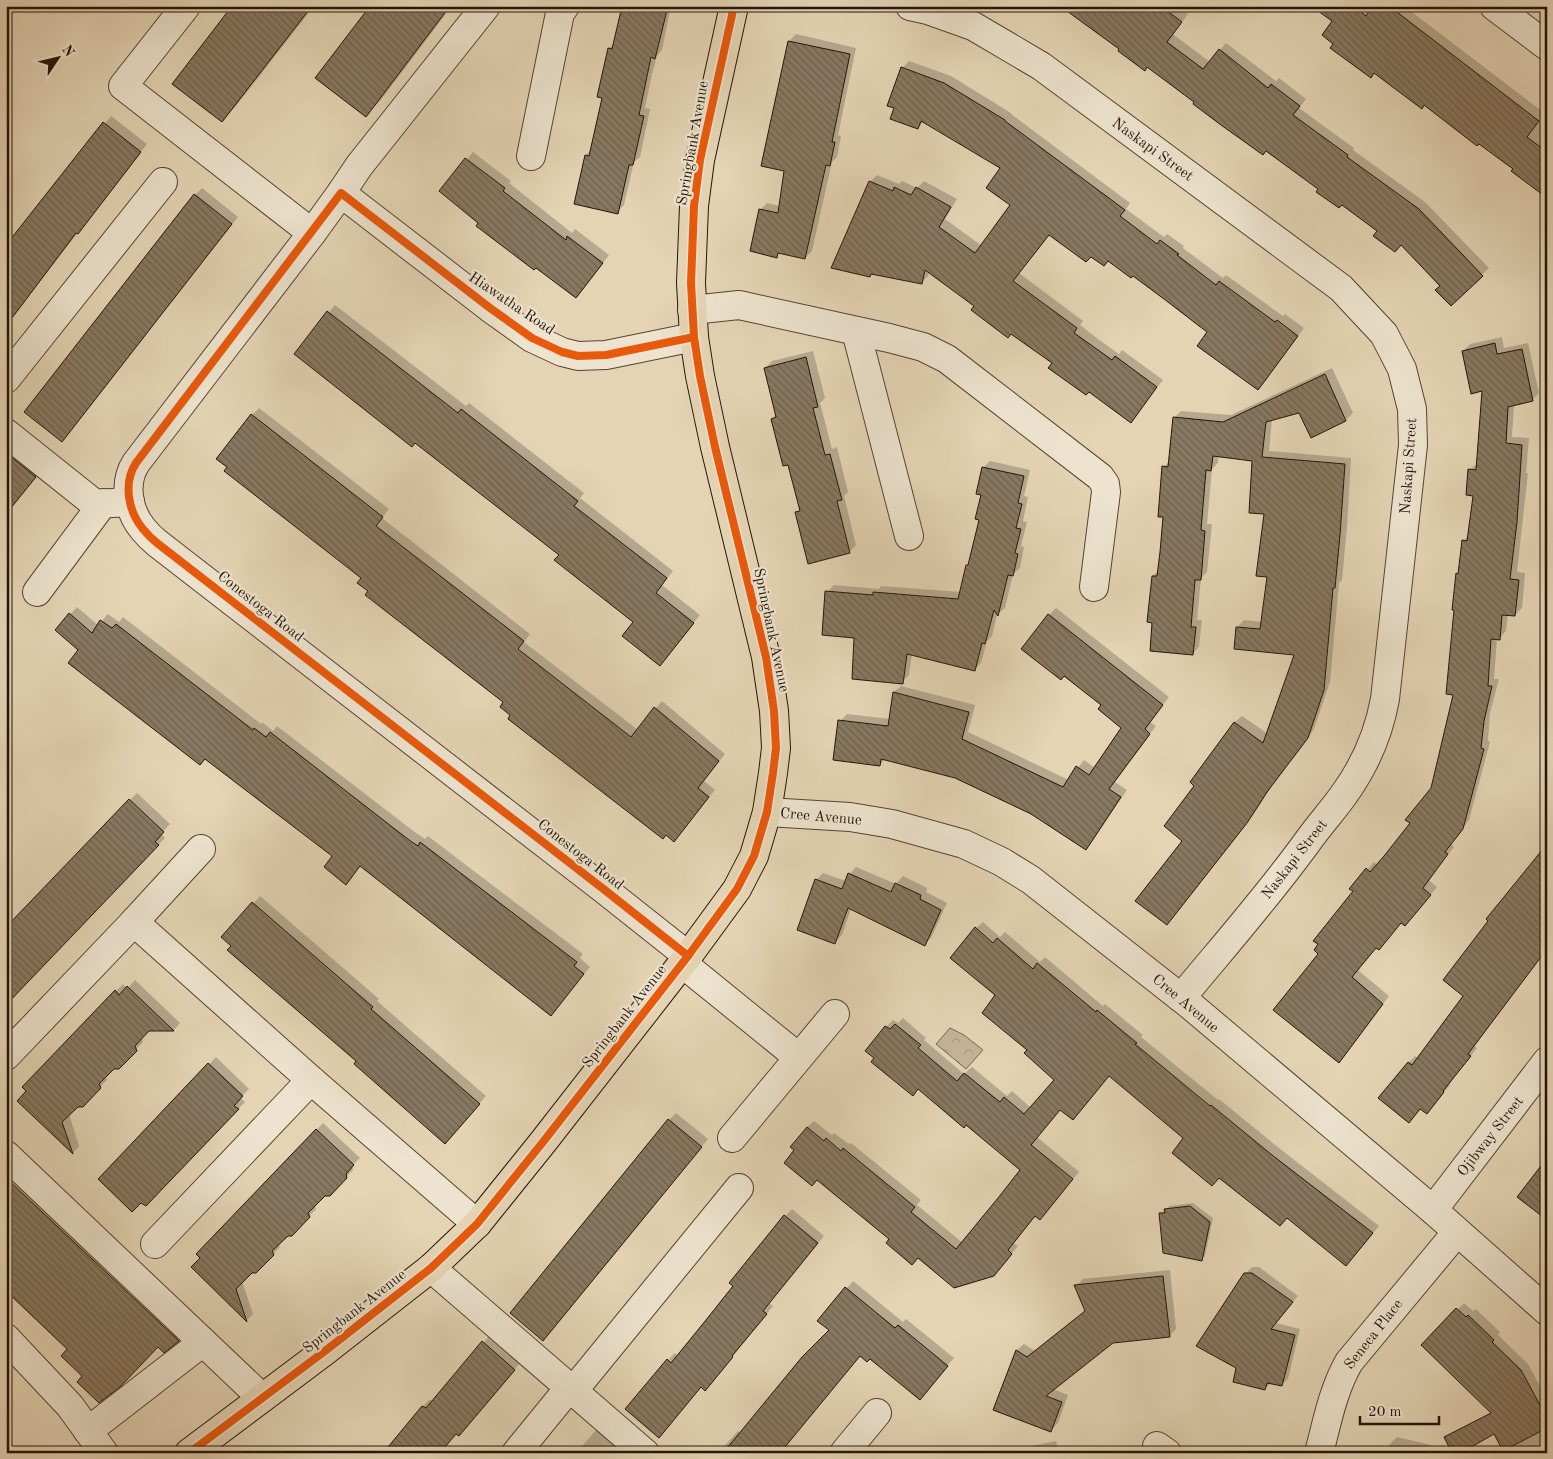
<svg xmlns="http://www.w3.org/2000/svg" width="1553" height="1459" font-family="'Old Standard TT',serif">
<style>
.park{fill:url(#park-crowns);stroke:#746450}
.shadow{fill:#0003}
.building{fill:url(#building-back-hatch);stroke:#241408}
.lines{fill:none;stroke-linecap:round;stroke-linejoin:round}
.minor-casing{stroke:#544433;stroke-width:30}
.major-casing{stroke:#241408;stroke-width:30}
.minor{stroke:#ede3ce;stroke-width:28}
.major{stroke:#e4d4b4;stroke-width:28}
.cycleway-casing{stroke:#ede3ce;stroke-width:11}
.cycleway{stroke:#e8590c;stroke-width:8}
.labels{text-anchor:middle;stroke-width:4.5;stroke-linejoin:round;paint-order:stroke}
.street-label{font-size:15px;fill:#241408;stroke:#ede3ce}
</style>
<defs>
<pattern id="park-crowns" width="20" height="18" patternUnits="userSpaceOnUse" patternTransform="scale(1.25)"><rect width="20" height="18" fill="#c3b397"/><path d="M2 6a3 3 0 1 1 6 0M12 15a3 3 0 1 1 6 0" fill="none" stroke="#a79981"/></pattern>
<pattern id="building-back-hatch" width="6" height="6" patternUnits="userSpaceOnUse" patternTransform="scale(1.25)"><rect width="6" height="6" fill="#887861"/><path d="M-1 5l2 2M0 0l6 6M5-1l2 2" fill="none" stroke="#6f614e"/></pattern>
</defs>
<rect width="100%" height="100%" fill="#e4d4b4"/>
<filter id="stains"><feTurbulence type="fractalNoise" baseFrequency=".004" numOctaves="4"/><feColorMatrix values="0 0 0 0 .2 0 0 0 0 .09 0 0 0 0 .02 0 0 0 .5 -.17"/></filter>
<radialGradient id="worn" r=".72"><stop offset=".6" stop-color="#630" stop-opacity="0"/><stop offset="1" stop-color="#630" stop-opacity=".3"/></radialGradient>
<path class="park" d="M950 1028 964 1035 983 1050 966 1069 936 1044Z"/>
<g class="shadow">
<path d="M234 6H314L236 106 222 121Z"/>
<path d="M371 6H452L380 101 365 115Z"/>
<path d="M622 6H671L662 50 657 56 652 74 645 108 650 109 640 157 634 162 624 205 617 212 576 203 586 155 592 149 603 97 609 48 615 43Z"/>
<path d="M1066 6H1177L1188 14 1173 34 1210 62 1226 43 1276 81 1279 78 1306 99 1299 108 1354 148 1353 150 1425 202 1489 268 1451 304 1441 286 1401 244 1379 231 1148 66 1145 69Z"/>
<path d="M1313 6H1404L1547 115V204L1540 199 1544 194 1515 169 1425 104 1422 108 1335 43 1334 21Z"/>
<path d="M796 34 856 48 838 135 841 136 837 157 832 162 812 251 805 258 780 252 776 256 760 210 767 203 780 206 786 170 789 41Z"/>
<path d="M909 61 951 76 1011 113V114L1130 203 1126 209 1164 237 1167 234 1184 246 1183 248 1223 278 1226 275 1283 316 1285 314 1304 328 1265 382 1258 389 1209 332 1133 275 1109 260 1091 256 1050 234 1019 273 1083 321 1080 325 1098 339 1119 354 1122 350 1163 380 1131 421 929 271 928 276 921 283 872 273 870 275V182L877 175 899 184 902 181 917 188 924 181 957 199 945 219 982 246 1012 205 1002 168 924 121 918 128 895 108 902 68Z"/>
<path d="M111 116 147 144 6 325V249Z"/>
<path d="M473 152 511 181 509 183 572 233 575 229 609 255 583 289 536 267 441 191Z"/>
<path d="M202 188 238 217 62 441 195 195Z"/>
<path d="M335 305 466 406 469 403 584 493 580 498 673 571 662 585 700 615 660 665 634 622 560 554 416 442 296 354Z"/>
<path d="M1502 337 1504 348 1528 343 1539 393 1532 400 1514 404 1512 437 1529 438 1526 473H1528L1517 572 1525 573 1522 608 1515 615 1508 614 1506 631 1499 638H1497L1494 679H1499L1490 713 1488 741 1490 742 1469 820 1451 844 1454 847 1429 880 1437 887 1412 918 1402 922 1376 947 1358 970 1389 996 1346 1054 1320 953 1355 891 1351 888 1374 862 1378 865 1411 823 1432 789 1455 693 1457 574 1460 572 1463 541 1469 535 1474 495 1469 470 1478 463 1483 390 1463 351 1470 344Z"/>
<path d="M813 351 825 398 820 403 832 449 837 447 848 492 844 496 856 545 849 552 796 513 801 508 789 463 772 419 777 414 765 368 772 361Z"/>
<path d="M1332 368 1353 413 1346 420 1311 436 1300 411 1272 419 1269 451 1351 458 1347 527 1342 580 1339 583 1330 682 1314 729 1274 783 1254 814 1173 917 1184 840 1196 786 1191 782 1235 722 1242 716 1268 734 1296 653 1237 627 1244 620 1262 622 1268 576 1266 513 1254 459 1219 455 1218 463 1212 469 1207 524H1212L1207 572 1201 578 1197 620H1202L1199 647 1192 654 1153 621V576L1159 570 1164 516V467L1170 460 1174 418 1181 411 1231 415Z"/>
<path d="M259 408 389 509 382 518 530 634 524 642 638 730 662 701 725 754 704 781 715 790 674 840 512 715 505 702 370 591 363 577 252 415Z"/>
<path d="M6 444 42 469 6 515Z"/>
<path d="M990 461 1030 470 1024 496 1028 497 1023 521 1027 522 1021 546 1024 547 1020 568 1013 574 1005 608 997 615 992 636 987 641 981 663 974 670 912 654 909 675 902 682 855 637 827 592 834 585 879 589 881 586 961 592 967 565 970 562 980 518 983 468Z"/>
<path d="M77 607 98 625 108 614 119 622 123 617 261 724 262 722 273 731 277 726 416 833 425 839 428 836 583 954 580 958 590 967 551 1014 361 865 346 883 333 856 56 630Z"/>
<path d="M1056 608 1169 697 1150 722 1156 726 1115 782 1127 790 1092 842 1086 849 1031 813 955 777 886 758 880 765 840 721 847 714 891 719 894 692 901 686 975 705 968 732 1069 780 1084 760 1095 768 1123 727 1103 705 1049 615Z"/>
<path d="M137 793 170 824 161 834 165 838 6 1004V930Z"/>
<path d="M1547 844V949L1474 1046 1477 1048 1449 1084 1450 1085 1434 1105 1421 1108 1409 1122 1408 1063 1415 1056 1418 1058 1465 995 1490 921 1488 919Z"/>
<path d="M856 867 896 884 903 876 927 888 926 892 947 903 931 938 924 944 851 909 842 935 835 942 816 880 823 873 846 881 850 874Z"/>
<path d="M260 896 379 999 377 1001 486 1096 452 1135 358 1061 223 937Z"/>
<path d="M983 922 1000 937 1005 932 1040 962 1045 957 1103 1006 1105 1004 1143 1035 1141 1037 1218 1100 1219 1099 1279 1148 1379 1226 1353 1257 1346 1264 1185 1138 1109 1075 1060 1109 1037 1137 1079 1172 1046 1212 1036 1215 1014 1243 1018 1246 1001 1267 919 1257 891 1239 796 1150 807 1127 814 1121 832 1135 834 1133 849 1144 851 1143 921 1200 917 1205 963 1243 1022 1170 967 1124 876 1058 886 1027 893 1020 898 1023 903 1018 926 1038 924 1040 964 1074 972 1067 1007 1096 1012 1091 1031 1108 1056 1080 1028 1049 996 995 976 928Z"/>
<path d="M135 980 180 1023 174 1030H149L142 1038 143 1042 118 1068H113L105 1076 107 1080 82 1106H77L69 1114 79 1146 73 1153 19 1101 116 991 123 984 127 989Z"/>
<path d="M216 1057 249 1089 240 1098 245 1102 146 1205 100 1179Z"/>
<path d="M676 1113 708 1139 550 1332 669 1120Z"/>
<path d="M323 1123 360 1158 352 1166 353 1170 330 1194 325 1195 315 1205 316 1209 299 1227 287 1234 278 1243 280 1247 256 1272H252L242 1281 253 1314 247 1320 192 1267 201 1258 197 1254Z"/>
<path d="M6 1157 189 1329 178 1340 164 1351 158 1345 84 1376 69 1349 6 1289Z"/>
<path d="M1193 1203 1213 1218 1205 1256 1202 1259 1160 1214 1166 1210 1169 1206Z"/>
<path d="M792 1209 824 1236 769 1303 773 1306 712 1382 702 1386 666 1429 668 1360 675 1353 678 1356 734 1286 785 1216Z"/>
<path d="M1252 1267H1259L1298 1296 1276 1323 1300 1329 1288 1379 1281 1385 1272 1382 1265 1389 1238 1367 1245 1274Z"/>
<path d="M1170 1270 1176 1329 1169 1336 1113 1342 1053 1389 1068 1395 1058 1423 1051 1430 995 1409 1017 1350 1024 1344 1035 1351 1086 1310 1076 1286 1083 1279Z"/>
<path d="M853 1281 903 1322 906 1319 954 1358 920 1398 870 1357 861 1354 780 1453H718L738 1431 741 1434 831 1330 819 1321Z"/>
<path d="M1464 1303 1473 1311 1476 1309 1500 1332 1498 1335 1528 1364 1547 1399V1453H1516L1514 1444 1486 1417 1491 1412 1438 1329Z"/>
<path d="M490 1335 521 1362 466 1428 457 1433 384 1453 423 1406 430 1399 433 1402Z"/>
<path d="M597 1429 625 1453H576Z"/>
<path d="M1397 1437 1431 1445 1430 1453H1387L1390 1444Z"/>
<path d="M1056 1441 1059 1453H1025L1031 1446Z"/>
</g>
<g class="building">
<path d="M232 6H312L222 122 172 84Z"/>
<path d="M370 6H450L366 117 315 78Z"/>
<path d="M622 6H668L655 59 651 57 639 115 644 116 633 165H629L618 214 574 204 585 155 589 156 602 98 597 97 608 48 612 49Z"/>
<path d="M1060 6H1161L1182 22 1167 42 1203 69 1219 49 1268 88 1271 84 1300 106 1293 115 1348 155 1347 157 1419 209 1483 276 1451 306 1435 290 1440 286 1401 245 1395 252 1373 236 1377 231 1342 205 1339 208 1316 192 1318 189 1266 151 1263 155 1221 125 1193 104 1194 102 1147 67 1145 71 1118 51 1119 49Z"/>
<path d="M1311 6H1353L1366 16 1373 6H1389L1539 121 1527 137 1547 152V198L1511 171 1513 169 1479 144 1477 146 1424 105 1422 109 1374 73 1371 78 1330 48 1333 44 1322 35 1332 21Z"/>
<path d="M788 41 850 54 832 142H835L830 166 826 165 805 259 778 253 777 258 750 251 759 209 778 213 784 171 761 166Z"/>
<path d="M901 67 944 83 1005 120V121L1125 210 1120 216 1157 244 1160 240 1179 254 1177 255 1216 285 1219 281 1275 322 1277 320 1298 336 1258 390 1197 346 1207 332 1164 299 1133 276 1131 278 1108 261 1104 266 1091 257 1086 262 1049 235 1013 281 1077 328 1074 333 1091 345 1112 360 1115 356 1157 387 1131 423 1089 392 1086 395 1048 368 1052 363 1011 334 1008 338 971 310 974 306 925 270 922 284 871 274 870 277 831 268 869 181 893 191 894 187 911 195 916 187 951 207 939 227 975 253 1010 205 986 188 1000 168 921 121 918 129 890 119 894 108 887 106Z"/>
<path d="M103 122 141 152 78 234 76 233 6 326V245Z"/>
<path d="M465 158 505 188 503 191 566 240 567 236 603 263 576 298 536 268 534 270 476 226 478 223 439 191Z"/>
<path d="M194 194 232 224 62 442 24 412Z"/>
<path d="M327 311 458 413 461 409 578 501 574 506 667 578 656 593 694 623 660 666 622 636 633 622 554 560 559 555 415 443 412 447 294 354Z"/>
<path d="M1495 343 1497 354 1522 349 1533 401 1508 407 1506 443 1522 445 1517 522 1510 579 1519 580 1515 616 1502 615 1500 640 1491 639 1488 686H1492L1484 721 1481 748 1484 749 1463 829 1445 852 1448 854 1423 888 1431 895 1405 926 1401 923 1379 950 1376 948 1352 977 1383 1004 1339 1063 1273 1010 1318 954 1314 950 1318 944 1313 941 1353 891 1349 889 1366 868 1370 872 1384 856 1410 823 1405 820 1431 788 1453 695 1446 694 1454 610H1452L1456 573 1458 574 1462 540 1467 541 1473 496 1466 495 1468 469 1476 470 1482 391 1471 394 1462 351Z"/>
<path d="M806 357 818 407 813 408 825 455 830 454 842 500 837 501 850 553 808 564 795 512 800 511 788 465 783 466 771 419 776 417 764 368Z"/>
<path d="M1325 374 1346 421 1311 438 1299 413 1266 422 1262 457 1345 464 1340 535 1335 588H1333L1324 690 1308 738 1267 792 1247 823 1167 925 1135 901 1182 841 1164 826 1194 786 1190 782 1234 722 1263 743 1294 655 1234 649 1236 627 1260 629 1267 577 1256 576 1264 514 1249 513 1252 461 1213 456 1211 471 1206 470 1201 530 1205 531 1201 580H1195L1191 627H1196L1193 655 1150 651 1152 623 1147 622 1152 576H1157L1160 552 1163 517H1158L1162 466 1168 467 1173 417 1223 422Z"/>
<path d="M251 414 383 517 376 526 524 641 518 649 631 737 654 707 719 761 698 788 709 797 674 842 666 835 663 839 508 719 510 715 500 707 503 702 365 595 368 591 357 583 361 578 224 471 227 467 216 459Z"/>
<path d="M6 453 36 477 6 514Z"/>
<path d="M982 467 1024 476 1018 503 1022 504 1016 528 1021 529 1015 553 1018 554 1013 576 1008 575 998 616 994 610 985 644 982 643 975 671 907 654 903 684 852 679 854 638 822 635 825 591 873 595V592L958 599 966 565H968L979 520 975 519 981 495 976 494Z"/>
<path d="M69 613 92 633 100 620 112 628 116 624 253 730 254 728 266 737 270 732 409 840 418 846 420 842 577 962 574 966 584 974 551 1016 360 866 346 885 324 867 332 856 205 759 200 765 68 663 78 650 55 630Z"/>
<path d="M1048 614 1163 705 1145 729 1150 734 1109 789 1121 797 1086 850 1031 814 955 778 881 759 880 766 833 760 838 720 888 726 893 692 969 712 962 739 1063 787 1076 766 1089 775 1121 728 1098 709 1101 705 1064 676 1061 680 1021 649Z"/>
<path d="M129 799 164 832 155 842 159 845 6 1005V927Z"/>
<path d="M1547 844V949L1468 1054 1471 1056 1443 1091 1444 1092 1427 1114 1420 1109 1409 1123 1378 1098 1408 1062 1412 1065 1463 996 1443 980 1488 921 1486 919Z"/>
<path d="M848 873 891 892 895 883 921 895 920 899 941 910 925 946 848 908 835 944 797 930 815 879 842 889Z"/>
<path d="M252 902 373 1007 371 1009 480 1104 445 1144 354 1064 356 1061 227 950 231 946 221 937Z"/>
<path d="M975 927 993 943 997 938 1033 969 1037 963 1096 1012 1097 1010 1137 1043 1135 1044 1210 1106 1211 1105 1272 1155 1373 1233 1346 1266 1287 1218 1280 1226 1219 1178 1212 1186 1172 1153 1183 1138 1109 1076 1073 1120 1060 1110 1031 1145 1073 1179 1040 1220 1035 1216 1008 1250 1012 1254 994 1276 954 1288 918 1258 912 1265 886 1243 889 1239 834 1194 817 1180 812 1186 784 1163 794 1150 790 1147 807 1127 824 1141 826 1138 841 1151 843 1148 915 1207 911 1212 956 1249 998 1198 1020 1170 966 1125 964 1128 918 1089 913 1096 871 1062 874 1058 865 1051 885 1026 890 1029 895 1024 921 1045 918 1048 957 1081 964 1073 1000 1102 1004 1097 1024 1114 1054 1080 1024 1053 1027 1050 982 1013 995 995 950 958Z"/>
<path d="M127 986 174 1031H149L135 1046 137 1051 119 1069H114L99 1084 101 1088 83 1107H78L62 1122 73 1154 17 1101 26 1091 22 1087 46 1062 115 990 119 995Z"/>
<path d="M208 1063 243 1096 234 1106 239 1109 146 1206 141 1203 132 1212 98 1179Z"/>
<path d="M668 1119 702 1147 543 1341 510 1313Z"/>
<path d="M316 1129 354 1165 346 1174 347 1178 330 1196H325L308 1213 310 1217 292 1236H288L272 1251 274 1255 256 1273H252L236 1289 247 1322 191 1267 200 1258 196 1254Z"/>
<path d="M1547 1158V1220L1517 1197Z"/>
<path d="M6 1178 179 1341 164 1353 158 1347 120 1387 99 1403 77 1382 82 1376 61 1356 67 1349 6 1291Z"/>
<path d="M1190 1206 1210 1222 1202 1261 1163 1253 1159 1213H1165L1164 1209Z"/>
<path d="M784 1215 818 1243 763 1311 767 1314 732 1356 733 1357 705 1391 701 1387 659 1438 625 1409 667 1359 671 1363 706 1320 733 1286 729 1283Z"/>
<path d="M1244 1273H1252L1293 1302 1271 1329 1295 1335 1282 1386 1267 1383 1265 1390 1233 1382 1236 1368 1196 1346Z"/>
<path d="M1163 1276 1170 1337 1113 1343 1046 1396 1062 1402 1051 1432 993 1410 1016 1350 1027 1357 1085 1311 1074 1285Z"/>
<path d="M845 1287 895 1328 898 1325 948 1366 920 1400 870 1359 867 1362 860 1356 780 1453H723L802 1357 829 1330 817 1321Z"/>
<path d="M1456 1308 1466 1317 1468 1315 1494 1340 1492 1342 1521 1370 1547 1418V1428L1503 1451 1494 1434 1461 1453H1452L1444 1437 1491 1413 1421 1345Z"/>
<path d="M482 1341 515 1370 459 1436 456 1434 440 1453H383L422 1406 426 1408Z"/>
</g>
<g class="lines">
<defs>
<g id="minor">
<path d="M186 6 123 86 312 233"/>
<path d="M486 6 359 166 341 193 312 233 136 463C123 483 128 511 143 529 147 534 152 539 157 543L606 891 688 956"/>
<path d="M910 6 928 10 973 26 1041 66 1341 288 1384 334 1402 369 1412 409 1413 445 1385 699C1379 732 1365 765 1345 793 1334 809 1320 824 1308 841 1269 895 1224 946 1181 998"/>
<path d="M1494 6 1547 46"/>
<path d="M531 156 560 13 565 6"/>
<path d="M341 193 490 308 532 338 562 352 578 356 606 355 694 337"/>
<path d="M692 310 739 305 889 338 923 347 947 359 1100 477 1105 484 1106 492 1094 587"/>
<path d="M856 331 909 536"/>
<path d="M6 379 163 182"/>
<path d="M6 433 95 504 130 502"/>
<path d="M37 592 103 503"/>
<path d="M767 812 850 817 892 824 964 844 1002 862 1031 880 1190 1005 1433 1210 1547 1311"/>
<path d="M134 922 201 849"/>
<path d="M682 963 798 1057"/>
<path d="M6 1056 134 922 311 1080 477 1224"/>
<path d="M732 1138 835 1014"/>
<path d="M6 1155 262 1398"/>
<path d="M1433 1210 1547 1061"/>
<path d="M155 1244 311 1080"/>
<path d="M431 1268 645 1453"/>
<path d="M6 1338 70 1406 104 1453"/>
<path d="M573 1391 739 1188"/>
<path d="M88 1431 203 1342"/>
<path d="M1157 1446 1167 1453"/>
<path d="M516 1453 569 1388"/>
<path d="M844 1453 877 1413"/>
<path d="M1319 1453C1327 1422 1333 1390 1349 1362L1457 1232"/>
</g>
<path id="major" d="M189 1453 325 1351 431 1268 477 1224 543 1142 688 956 737 889 754 856 767 812 773 773 776 748 774 711 766 657 715 447 700 376 694 337 691 283 694 206 700 160 734 6"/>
</defs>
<use href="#minor" class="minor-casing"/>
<use href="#major" class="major-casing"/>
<use href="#minor" class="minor"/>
<use href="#major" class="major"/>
<defs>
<g id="cycleway">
<path d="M688 956 606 891 157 543C152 539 147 534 143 529 128 511 123 483 136 463L341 193 490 308 532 338 562 352 578 356 606 355 694 337"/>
<path d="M189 1453 325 1351 431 1268 477 1224 543 1142 688 956 737 889 754 856 767 812 773 773 776 748 774 711 766 657 715 447 700 376 694 337 691 283 694 206 700 160 734 6"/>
</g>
</defs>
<use href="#cycleway" class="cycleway-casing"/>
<use href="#cycleway" class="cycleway"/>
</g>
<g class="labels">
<g class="street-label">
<text transform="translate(692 143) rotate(-80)" y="5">Springbank Avenue</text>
<text transform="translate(1153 149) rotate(36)" y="5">Naskapi Street</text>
<text transform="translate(512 303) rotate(34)" y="5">Hiawatha Road</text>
<text transform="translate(1408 466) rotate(-86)" y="5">Naskapi Street</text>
<text transform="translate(261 606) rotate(38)" y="5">Conestoga Road</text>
<text transform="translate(772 630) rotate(78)" y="5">Springbank Avenue</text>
<text transform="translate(821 816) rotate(5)" y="5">Cree Avenue</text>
<text transform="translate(581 854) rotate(38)" y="5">Conestoga Road</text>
<text transform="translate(1294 859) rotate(-52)" y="5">Naskapi Street</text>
<text transform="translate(1186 1003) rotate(40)" y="5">Cree Avenue</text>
<text transform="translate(624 1016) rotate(-52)" y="5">Springbank Avenue</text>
<text transform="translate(1490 1136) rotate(-52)" y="5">Ojibway Street</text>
<text transform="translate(354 1311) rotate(-38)" y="5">Springbank Avenue</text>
<text transform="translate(1373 1334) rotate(-52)" y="5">Seneca Place</text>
</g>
</g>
<rect width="1553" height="1459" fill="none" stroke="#e4d4b4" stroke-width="25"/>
<rect x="8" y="8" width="1538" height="1444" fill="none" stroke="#241408" stroke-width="2.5"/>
<rect x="12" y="12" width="1528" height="1434" fill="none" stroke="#241408"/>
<g transform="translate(58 58) rotate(55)" stroke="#ede3ce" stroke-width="4" paint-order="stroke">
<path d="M0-4L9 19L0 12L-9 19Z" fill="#241408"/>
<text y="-8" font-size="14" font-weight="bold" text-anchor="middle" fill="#241408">N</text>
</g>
<path d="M1360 1416v8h79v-8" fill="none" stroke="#241408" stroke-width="2.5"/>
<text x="1368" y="1416" font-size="15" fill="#241408" stroke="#ede3ce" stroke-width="4" paint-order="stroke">20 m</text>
<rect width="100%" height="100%" filter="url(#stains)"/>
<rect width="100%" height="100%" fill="url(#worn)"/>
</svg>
